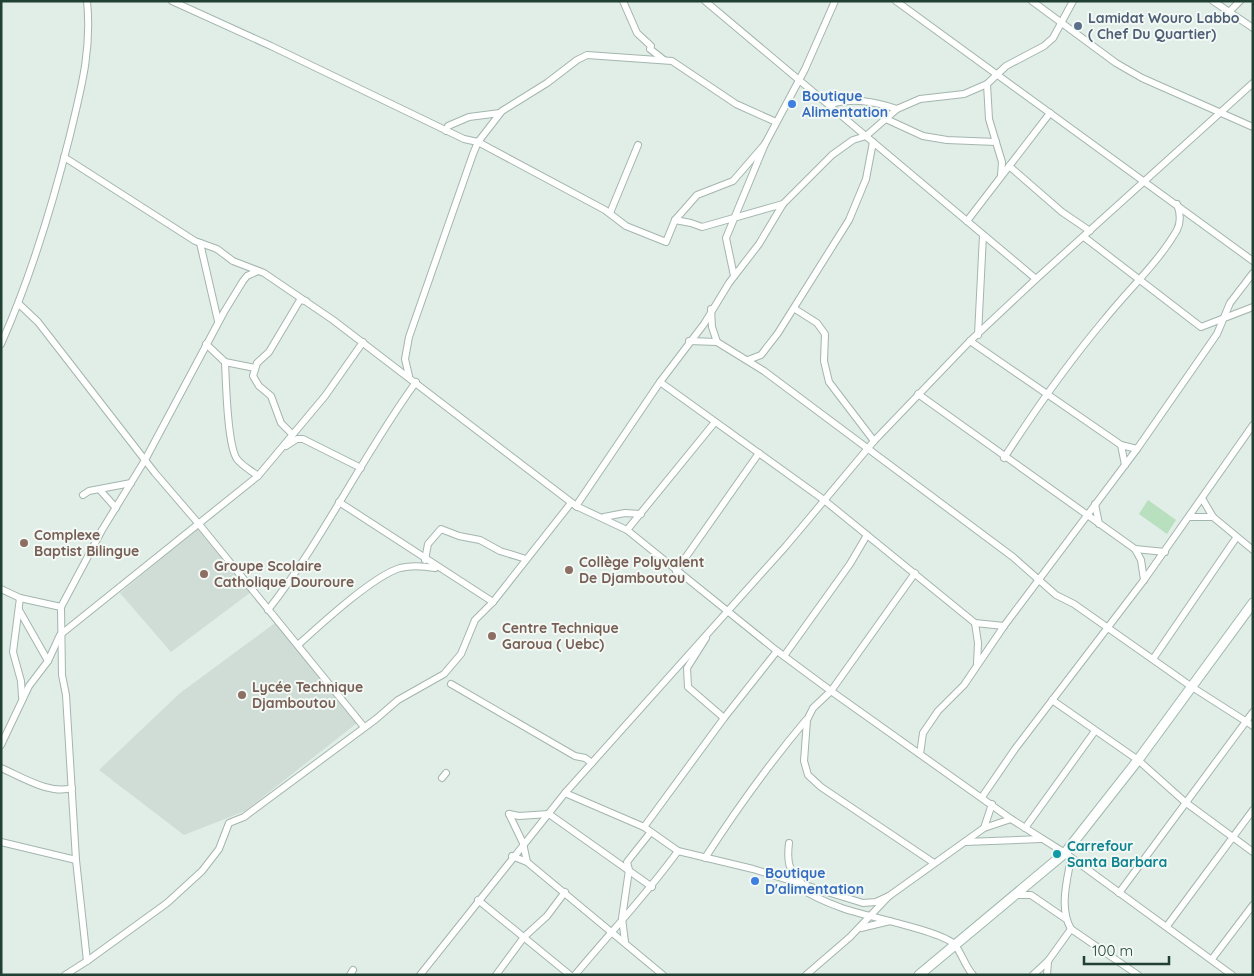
<svg xmlns="http://www.w3.org/2000/svg" width="1254" height="976" font-family="Quicksand,sans-serif">
<style>
.built{fill:#cfddd6}
.green{fill:#b8e0bf}
.lines{fill:none;stroke-linecap:round;stroke-linejoin:round}
.minor-casing{stroke:#a3b6ae;stroke-width:8}
.secondary-casing{stroke:#9ebaae;stroke-width:11}
.minor{stroke:#fff;stroke-width:6}
.secondary{stroke:#fff;stroke-width:9}
.service-dot{fill:#5c6f8a;stroke:#f2f9f5;stroke-width:2}
.shop-dot{fill:#3f7fe0;stroke:#f2f9f5;stroke-width:2}
.education-dot{fill:#8d6e63;stroke:#f2f9f5;stroke-width:2}
.culture-dot{fill:#0f9aa8;stroke:#f2f9f5;stroke-width:2}
.labels{text-anchor:middle;stroke-width:4;stroke-linejoin:round;paint-order:stroke}
.service-label{font-size:14px;font-weight:bold;fill:#4e5e75;stroke:#f2f9f5;text-anchor:start}
.shop-label{font-size:14px;font-weight:bold;fill:#366cbe;stroke:#f2f9f5;text-anchor:start}
.education-label{font-size:14px;font-weight:bold;fill:#785e54;stroke:#f2f9f5;text-anchor:start}
.culture-label{font-size:14px;font-weight:bold;fill:#0d838f;stroke:#f2f9f5;text-anchor:start}
</style>
<rect width="100%" height="100%" fill="#e1ede7"/>
<g class="built">
<path d="M199 527 251 592 171 652 120 593Z"/>
<path d="M275 623 357 723 245 811 184 835 99 770 180 693Z"/>
</g>
<path class="green" d="M1148 500 1176 520 1167 534 1139 514Z"/>
<g class="lines">
<defs>
<g id="minor">
<path d="M172 1 271 46 464 139 478 142 605 210 626 226 666 242 675 220 697 195 733 181 765 144"/>
<path d="M623 1 637 33 651 46 650 49 664 60"/>
<path d="M705 1 1036 279"/>
<path d="M896 1 1253 261"/>
<path d="M1032 1 1116 63 1142 78 1253 127"/>
<path d="M1213 1 1253 28"/>
<path d="M1229 12 1240 1"/>
<path d="M987 84 989 119 1002 162 1001 175"/>
<path d="M829 104C854 98 873 101 897 109L920 99 964 94 987 84 1006 66 1044 46 1053 38 1073 1"/>
<path d="M886 119 923 136 947 140 996 142"/>
<path d="M446 131 448 126 469 117 500 113"/>
<path d="M64 157 195 241 217 249 233 261 264 273 333 320 576 506 627 530 777 651 831 691 1011 819 1065 853 1232 975"/>
<path d="M1009 166 1062 212 1090 231"/>
<path d="M610 213 638 145"/>
<path d="M675 220 691 223 702 227 783 204"/>
<path d="M967 221 1050 113"/>
<path d="M1084 237 1201 327 1253 307"/>
<path d="M200 243 218 321"/>
<path d="M734 276 726 238 765 144 805 69 835 1"/>
<path d="M19 304 38 322 155 473 198 523 364 727"/>
<path d="M711 309 712 327 717 342"/>
<path d="M795 309 817 323 825 334 824 361 829 382 874 441"/>
<path d="M978 335 983 235"/>
<path d="M689 341 717 342 764 371 1013 557 1056 595 1074 604 1192 687 1253 726"/>
<path d="M970 341 1121 445 1137 449"/>
<path d="M1 344C31 277 52 207 70 135 81 89 92 50 87 1"/>
<path d="M206 344 225 362 255 368"/>
<path d="M748 360 761 355 778 333 849 220 866 179 873 142"/>
<path d="M225 362C226 380 227 445 237 459 242 466 252 471 258 476"/>
<path d="M409 376 405 359 409 337 473 154 478 142 502 111 547 83 577 60 587 55 672 61 736 104 776 122"/>
<path d="M660 382 824 500 975 623 1004 626"/>
<path d="M918 394 1135 549 1141 560 1144 580"/>
<path d="M292 434 281 423 271 396 259 386 253 376 257 363 269 352 300 300 306 301"/>
<path d="M1121 445 1125 465"/>
<path d="M286 446 297 439H303L361 468"/>
<path d="M1004 458C1035 410 1068 363 1105 319 1128 290 1158 263 1177 230 1181 222 1180 212 1177 204"/>
<path d="M100 490 116 508"/>
<path d="M83 495 89 491 131 483"/>
<path d="M1203 500 1213 517 1253 550"/>
<path d="M339 502 493 602"/>
<path d="M1095 504 1099 524"/>
<path d="M577 507 576 506 660 382 704 324 729 283 759 244 783 204 832 155 853 140 866 136 897 109"/>
<path d="M604 517 625 513 641 514"/>
<path d="M1190 517H1213"/>
<path d="M627 530 715 422"/>
<path d="M1135 549 1165 552"/>
<path d="M425 560 428 544 441 529 459 536 480 540 500 551 526 559"/>
<path d="M676 571 759 453"/>
<path d="M915 573 831 691 813 708 807 720 804 761 808 775 821 787 934 863"/>
<path d="M1 589 20 598 61 607"/>
<path d="M20 598 13 652 21 681 22 697"/>
<path d="M19 610 48 661"/>
<path d="M268 610C324 538 363 455 416 382"/>
<path d="M975 623 978 643 977 664"/>
<path d="M706 638 687 668 688 687 724 718"/>
<path d="M298 645C320 625 373 576 400 568 412 565 423 566 435 568"/>
<path d="M784 656 850 564 867 535"/>
<path d="M1153 659 1236 538"/>
<path d="M451 684 575 756 585 758 592 763"/>
<path d="M1052 700 1138 760 1185 802 1253 852"/>
<path d="M1 745 29 686 48 661 60 635 258 476 325 396 363 342"/>
<path d="M920 754 923 733 938 711 964 685 1004 626 1137 449 1217 334 1230 303 1253 273"/>
<path d="M1 768C22 777 50 795 72 788"/>
<path d="M442 778 446 773"/>
<path d="M565 793 644 827 678 851 753 869 863 903 876 902 889 896"/>
<path d="M982 797 1015 749 1144 580 1253 425"/>
<path d="M509 814 519 816 549 814 652 887"/>
<path d="M509 814 523 843 527 862"/>
<path d="M644 827 724 718 777 651"/>
<path d="M984 828 992 804"/>
<path d="M1025 828 1095 731"/>
<path d="M1 842 76 860"/>
<path d="M965 842 1041 839"/>
<path d="M789 843C787 859 788 872 801 882"/>
<path d="M512 856 527 862 663 975"/>
<path d="M705 858C736 810 769 764 806 720"/>
<path d="M1071 858C1067 881 1059 908 1071 929L1138 975"/>
<path d="M793 884C808 894 825 902 842 908 863 916 943 931 955 945 962 954 965 966 973 975"/>
<path d="M1119 893 1253 712"/>
<path d="M1015 895H1031L1066 919"/>
<path d="M478 900 570 975"/>
<path d="M1167 926 1253 810"/>
<path d="M861 928 890 921"/>
<path d="M625 942 622 918 629 870 627 862 650 833"/>
<path d="M1212 959 1253 905"/>
<path d="M87 961 76 860 66 695 62 675 61 607 102 530 145 460 224 312 243 281 247 276 258 271"/>
<path d="M65 975 87 961 167 903 202 871 219 849 229 823 244 817 376 719 398 700 444 674 461 654 475 620 493 602 571 503"/>
<path d="M350 975 353 970"/>
<path d="M420 975 565 793 786 546 874 441 970 341 1036 279 1253 83"/>
<path d="M496 975 524 937 547 916 565 892"/>
<path d="M575 975C610 933 647 894 678 851"/>
<path d="M806 975 850 937 889 896 984 828 1011 819"/>
<path d="M1033 975 1048 961"/>
<path d="M1047 975 1048 961 1071 929"/>
</g>
<path id="secondary" d="M919 975 1065 853 1138 760 1253 603"/>
</defs>
<use href="#minor" class="minor-casing"/>
<use href="#secondary" class="secondary-casing"/>
<use href="#minor" class="minor"/>
<use href="#secondary" class="secondary"/>
</g>
<circle class="service-dot" cx="1078" cy="26" r="5"/>
<g class="shop-dot">
<circle cx="792" cy="104" r="5"/>
<circle cx="755" cy="881" r="5"/>
</g>
<g class="education-dot">
<circle cx="24" cy="543" r="5"/>
<circle cx="569" cy="570" r="5"/>
<circle cx="204" cy="574" r="5"/>
<circle cx="492" cy="636" r="5"/>
<circle cx="242" cy="695" r="5"/>
</g>
<circle class="culture-dot" cx="1057" cy="854" r="5"/>
<g class="labels">
<g class="service-label">
<text x="1088" y="23">Lamidat Wouro Labbo<tspan x="1088" dy="16">( Chef Du Quartier)</tspan></text>
</g>
<g class="shop-label">
<text x="802" y="101">Boutique<tspan x="802" dy="16">Alimentation</tspan></text>
<text x="765" y="878">Boutique<tspan x="765" dy="16">D'alimentation</tspan></text>
</g>
<g class="education-label">
<text x="34" y="540">Complexe<tspan x="34" dy="16">Baptist Bilingue</tspan></text>
<text x="579" y="567">Collège Polyvalent<tspan x="579" dy="16">De Djamboutou</tspan></text>
<text x="214" y="571">Groupe Scolaire<tspan x="214" dy="16">Catholique Douroure</tspan></text>
<text x="502" y="633">Centre Technique<tspan x="502" dy="16">Garoua ( Uebc)</tspan></text>
<text x="252" y="692">Lycée Technique<tspan x="252" dy="16">Djamboutou</tspan></text>
</g>
<g class="culture-label">
<text x="1067" y="851">Carrefour<tspan x="1067" dy="16">Santa Barbara</tspan></text>
</g>
</g>
<rect width="1254" height="976" fill="none" stroke="#204034" stroke-width="5"/>
<path d="M1084 956v8h85v-8" fill="none" stroke="#204034" stroke-width="2.5"/>
<text x="1092" y="956" font-size="15" fill="#204034" stroke="#f2f9f5" stroke-width="4" paint-order="stroke">100 m</text>
</svg>
